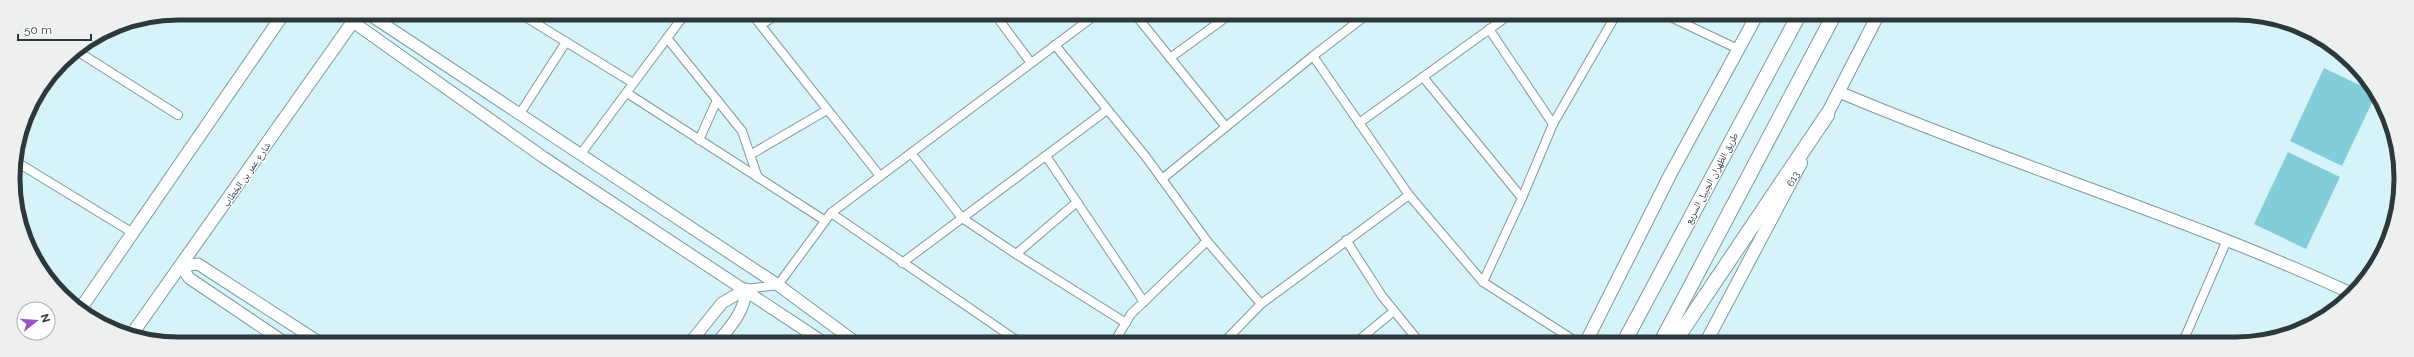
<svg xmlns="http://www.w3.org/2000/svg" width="2414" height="357" font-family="Raleway,'Noto Naskh Arabic',sans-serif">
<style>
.green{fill:#83cddb}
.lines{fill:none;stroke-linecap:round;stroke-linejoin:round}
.street-casing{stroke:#7d999f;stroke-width:10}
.secondary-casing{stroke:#7d999f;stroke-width:13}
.primary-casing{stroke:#7d999f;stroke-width:14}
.highway-casing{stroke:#7d999f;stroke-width:16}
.street{stroke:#fff;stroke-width:8}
.secondary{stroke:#fff;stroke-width:11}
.primary{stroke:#fff;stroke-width:12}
.highway{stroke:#fff;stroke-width:14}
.labels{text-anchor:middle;stroke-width:3;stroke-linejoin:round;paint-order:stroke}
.street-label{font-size:10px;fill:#2c383a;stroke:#fff}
.rim{fill:none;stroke:#2c383a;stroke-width:5}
</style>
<rect width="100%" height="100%" fill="#d5f3f9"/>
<g class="green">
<path d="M2324 68 2372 91 2375 96 2342 166 2290 141Z"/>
<path d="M2288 152 2340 177 2306 249 2254 224Z"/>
</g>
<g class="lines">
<defs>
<g id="street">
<path d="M519 13 633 83"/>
<path d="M751 13 880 176"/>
<path d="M994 13 1031 63"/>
<path d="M1134 13 1226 127"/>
<path d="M1662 13 1738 49"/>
<path d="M761 25 779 13"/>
<path d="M1489 29 1553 124"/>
<path d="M667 38 742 131 758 178"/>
<path d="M1055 45 1146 157 1207 241 1261 304"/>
<path d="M77 51 178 115"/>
<path d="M1313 56 1409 195 1483 282 1580 344"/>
<path d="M1170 58 1232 13"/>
<path d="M1423 77 1522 198"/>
<path d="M627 93 824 220"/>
<path d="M519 115 566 42"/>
<path d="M1359 123 1512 13"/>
<path d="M699 140 717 100"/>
<path d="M911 153 962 218 1016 254 1126 323"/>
<path d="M580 155 679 22 688 13"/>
<path d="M750 155 827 110"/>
<path d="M1046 156 1144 302"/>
<path d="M15 161 133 233"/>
<path d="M1162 179 1313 56 1369 13"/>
<path d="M831 213 1022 344"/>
<path d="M1346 240 1382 296 1421 344"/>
<path d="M1016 254 1077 202"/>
<path d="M902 263 1107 110"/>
<path d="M1483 282 1522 198 1553 124 1617 13"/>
<path d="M746 289 778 285 831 213 1098 13"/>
<path d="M1113 344 1131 314 1207 241"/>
<path d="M1222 344 1261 304 1409 195"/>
<path d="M1354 344 1394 311"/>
<path d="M2182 344 2227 240"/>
</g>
<g id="secondary">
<path d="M367 13 778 285 858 344"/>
<path d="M353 22 543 157 826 344"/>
<path d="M1839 92C2009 164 2186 217 2353 294"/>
<path d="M287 344 189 278 181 266 198 264 322 344"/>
<path d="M689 344 722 303 746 289C745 312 730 327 716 344"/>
</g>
<g id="primary">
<path d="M1822 124 1879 13"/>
<path d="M81 308 284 13"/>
<path d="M132 334 359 13"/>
<path d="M1585 344 1670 175 1758 13"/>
<path id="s1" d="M1705 344 1801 163"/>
</g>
<g id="highway">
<path d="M1623 344 1800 13"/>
<path d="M1660 344 1835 13"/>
<path d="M1673 344 1827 115"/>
</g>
</defs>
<use href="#street" class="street-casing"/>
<use href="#secondary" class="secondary-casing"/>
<use href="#primary" class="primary-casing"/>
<use href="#highway" class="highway-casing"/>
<use href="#street" class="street"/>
<use href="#secondary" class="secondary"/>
<use href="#primary" class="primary"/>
<use href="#highway" class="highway"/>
</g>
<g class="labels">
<g class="street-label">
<text transform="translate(246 174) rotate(-55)" y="4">شارع عمر بن الخطاب</text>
<text transform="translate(1711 178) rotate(-62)" y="4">طريق الظهران الجبيل السريع</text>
<text dy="4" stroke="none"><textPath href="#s1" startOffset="187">613</textPath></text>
</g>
</g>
<path d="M0 0H2414V357H0ZM178 20H2236A158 158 0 0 1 2394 178V179A158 158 0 0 1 2236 337H178A158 158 0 0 1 20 179V178A158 158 0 0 1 178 20Z" fill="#eeefef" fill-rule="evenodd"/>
<path class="rim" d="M178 20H2236A158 158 0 0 1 2394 178V179A158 158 0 0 1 2236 337H178A158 158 0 0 1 20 179V178A158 158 0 0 1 178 20Z"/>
<g transform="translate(36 321) rotate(73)"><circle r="19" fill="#ffffff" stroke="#abafb0"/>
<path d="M0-3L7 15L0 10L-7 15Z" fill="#9c52c5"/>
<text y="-6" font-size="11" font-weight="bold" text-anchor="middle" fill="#2c383a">N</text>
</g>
<path d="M18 34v6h73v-6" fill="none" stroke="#2c383a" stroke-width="2"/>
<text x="24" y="34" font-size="12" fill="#2c383a" stroke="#ffffff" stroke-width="3" paint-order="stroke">50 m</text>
</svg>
